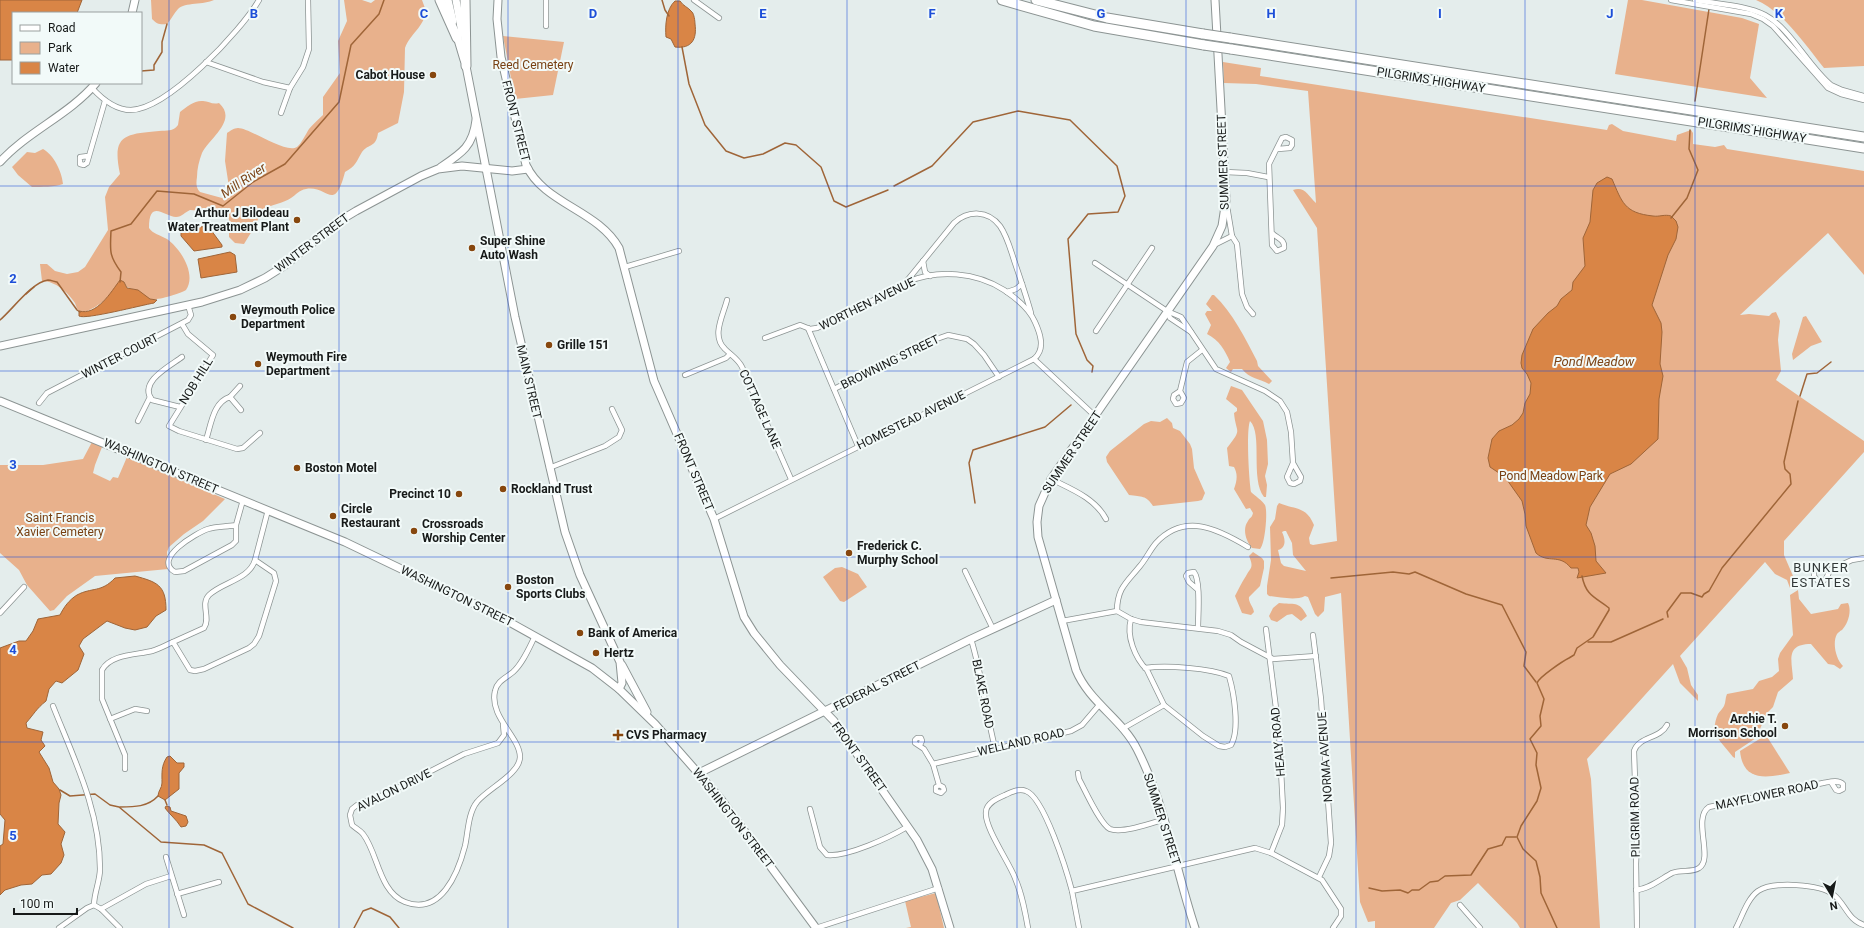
<svg xmlns="http://www.w3.org/2000/svg" width="1864" height="928" font-family="Roboto,sans-serif">
<style>
.green{fill:#e8b18c;fill-rule:evenodd}
.water{fill:#d98546;stroke:#9f6538}
.lines{fill:none;stroke-linecap:round;stroke-linejoin:round}
.stream{stroke:#9f6538;stroke-width:1.5}
.street-casing{stroke:#8c9493;stroke-width:6}
.secondary-casing{stroke:#8c9493;stroke-width:9}
.primary-casing{stroke:#8c9493;stroke-width:9}
.highway-casing{stroke:#8c9493;stroke-width:11}
.street{stroke:#fff;stroke-width:4.5}
.secondary{stroke:#fff;stroke-width:7}
.primary{stroke:#fff;stroke-width:7}
.highway{stroke:#fff;stroke-width:9}
.highway-bridge-casing{stroke:#8c9493;stroke-width:11;stroke-linecap:butt}
.highway-bridge{stroke:#fff;stroke-width:9}
.grid{fill:none;stroke:#1d4ed8;stroke-width:1;stroke-opacity:0.55}
.poi-dot{fill:#87470e;stroke:#f2faf9;stroke-width:1.5}
.labels{text-anchor:middle;stroke-width:4;stroke-linejoin:round;paint-order:stroke}
.park-label{font-size:12px;fill:#784012;stroke:#f2faf9}
.poi-label{font-size:12px;font-weight:bold;fill:#171a19;stroke:#f2faf9;text-anchor:start}
.street-label{font-size:12px;fill:#171a19;stroke:#f2faf9}
.water-label{font-size:13px;font-style:italic;fill:#7c4417;stroke:#f2faf9}
.neighbourhood-label{font-size:13px;letter-spacing:1px;fill:#323838;stroke:#f2faf9}
.grid-label{font-size:13px;text-anchor:middle;font-weight:bold;fill:#1d4ed8;stroke:#f2faf9;stroke-width:4;stroke-linejoin:round;paint-order:stroke}
</style>
<rect width="100%" height="100%" fill="#e4edec"/>
<g class="green">
<path d="M151 0H214C204 5 185 2 178 9 174 13 171 20 167 24 160 25 157 24 152 19Z"/>
<path d="M344 0H362L371 3 375 0H422L426 11C424 27 410 34 405 48L404 92 398 123 378 133C376 148 369 143 362 152 356 162 356 166 345 172 334 214 328 185 306 189 299 190 296 195 291 198 284 203 270 205 262 210L255 226 244 244 235 243 229 237V219L222 210 203 211 190 210C185 212 182 217 176 217 165 217 149 198 149 228 153 234 160 235 167 239 180 248 197 274 186 290 179 294 156 301 150 299 140 295 138 290 127 287L124 282C116 285 116 289 110 295 103 302 94 309 84 312L79 311C77 309 76 306 75 303 68 292 55 281 42 281L40 264H47L55 271 67 274 78 272 85 267 108 230 105 197 109 187 120 174C112 136 123 134 159 131 167 130 173 132 178 125L180 112C186 107 195 100 203 101 209 101 212 105 219 103 238 120 210 138 202 153 199 161 197 169 197 177 196 183 196 188 200 192L222 198 228 193 229 187 225 161 227 133C230 131 234 128 238 128 250 128 285 154 297 147 301 144 306 134 309 129 313 124 318 120 323 115V97L340 73 338 41 347 21Z"/>
<path d="M1628 0H1642L1742 18 1759 24 1750 78 1767 98 1615 74Z"/>
<path d="M1756 0H1864V66L1824 68C1806 46 1783 11 1756 0Z"/>
<path d="M503 36 564 42 553 95 515 99Z"/>
<path d="M1223 62 1261 68 1260 76 1607 130 1609 125 1612 124 1623 131 1676 141 1677 135 1691 130 1693 133V144L1715 147 1724 145 1727 149 1864 171V275L1828 233 1740 315 1749 314 1769 316 1772 313 1776 312 1780 321 1778 340 1781 371 1776 380 1864 441V452L1784 541V555L1796 583 1790 588 1787 580 1775 574 1765 562 1680 656 1687 668 1691 685 1698 695V701L1680 683 1673 664 1587 759 1591 779 1600 928H1520L1517 923 1478 883 1460 900 1451 903 1434 928H1375V921L1368 922 1360 902 1341 593 1325 597 1324 611 1318 617 1315 614 1308 597 1305 596C1295 601 1280 597 1269 596L1267 594V586L1271 560 1270 527 1275 519 1277 506 1279 503C1296 510 1306 506 1314 525L1309 538 1310 544 1313 545 1337 541 1317 228 1293 190C1305 186 1308 196 1316 203L1308 91 1256 84 1224 83ZM1284 531H1286L1292 543 1293 555 1306 571 1284 566 1281 563 1278 550C1287 548 1285 538 1282 532Z"/>
<path d="M43 149C54 155 62 172 63 184 55 187 41 187 32 187L18 175 12 167 27 152 35 153Z"/>
<path d="M1212 295H1214C1233 313 1245 338 1257 361L1258 366 1272 381 1269 384C1258 378 1250 379 1242 369H1233L1231 372 1226 368 1230 362C1225 350 1219 340 1207 334L1211 325 1205 314 1207 311H1212L1206 304Z"/>
<path d="M1806 316 1822 342 1811 346 1793 360 1792 354 1803 317Z"/>
<path d="M1231 386 1242 390 1263 421 1267 440 1268 464 1265 476 1267 485 1266 497H1264C1250 479 1263 434 1250 421 1246 431 1249 479 1251 492 1255 496 1262 500 1265 505 1268 511 1265 545 1260 549L1252 548C1246 541 1242 529 1248 521 1250 517 1252 518 1253 513L1250 508 1246 509 1234 489C1237 481 1238 474 1234 467L1229 466 1227 448C1243 427 1236 435 1234 413L1237 411V408L1226 399Z"/>
<path d="M1167 418 1172 423 1173 428 1180 431 1190 444 1192 449 1194 468 1205 493 1202 500 1198 501 1153 506C1146 495 1142 497 1129 495L1107 462 1106 457 1110 451 1144 424 1151 421 1160 422Z"/>
<path d="M92 442 102 447 95 465 93 473 110 481 113 477 118 478 127 457 225 499 203 521 184 534 169 547 167 552 168 569 95 576 67 596 54 610 50 611 27 585 19 570 0 553V465H43L83 459Z"/>
<path d="M1253 552 1262 558 1264 561V568L1260 586 1249 597C1248 602 1253 606 1254 612L1251 615 1242 613 1235 596C1238 590 1242 582 1246 576 1251 567 1254 568 1249 556Z"/>
<path d="M842 567 858 574 867 587 844 602 840 601 823 577 835 568Z"/>
<path d="M1798 590 1799 599 1811 614 1838 609 1841 604 1848 603C1852 611 1848 624 1842 630 1841 630 1838 633 1837 634 1832 643 1836 659 1843 666L1840 669 1834 665 1828 664 1811 644C1785 644 1792 661 1793 679L1778 692 1773 707 1767 713 1756 738 1735 752V758L1733 757C1720 740 1709 735 1718 714 1720 711 1723 708 1724 706 1726 702 1725 698 1727 694L1753 689 1759 681 1772 677 1779 671 1778 659 1780 653 1793 635 1790 595Z"/>
<path d="M1279 603C1294 605 1299 600 1307 616L1301 621 1292 614 1287 615 1277 622 1271 620 1269 616 1273 608Z"/>
<path d="M1766 735 1790 773C1766 778 1743 782 1740 751Z"/>
<path d="M936 893 944 928H906L911 927 905 901Z"/>
</g>
<g class="water">
<path d="M0 0H82L77 13H13V60H0Z"/>
<path d="M675 1H680C683 6 688 7 692 12 694 14 695 21 695 24 697 39 692 49 675 47L671 39 666 37C665 26 666 9 675 1Z"/>
<path d="M1607 177 1612 179C1622 202 1624 213 1653 216 1659 217 1665 214 1671 216L1676 221 1678 227 1676 239 1668 255 1652 305 1661 323 1662 332 1660 364 1663 376 1659 399 1658 439 1631 464 1610 474 1590 507 1586 525 1591 533 1595 546 1596 561 1606 573 1577 578 1579 572 1578 568H1571C1559 553 1548 564 1536 553L1526 526 1525 514 1522 501 1505 477 1490 467 1488 458 1492 439 1499 431 1512 425 1519 419 1523 413 1525 403 1530 394 1531 383 1527 374 1522 368 1521 363 1522 355 1533 329 1548 313 1557 306 1561 299 1572 290 1573 282 1585 266 1583 238 1590 222 1593 190 1597 183Z"/>
<path d="M208 226 222 245V247L194 251 181 236V232L185 229Z"/>
<path d="M230 252 235 255 237 272 201 278 198 259Z"/>
<path d="M120 280 124 282 127 288 138 290 150 299 157 300 154 303C142 305 85 320 79 316V311C97 316 111 292 120 280Z"/>
<path d="M135 576C157 582 166 585 166 610L156 616 147 627 135 630 125 628 107 621 83 639 79 646 84 654 78 670 62 683 56 681 49 689 46 701C36 709 34 714 26 723L27 728 43 732 41 740 45 746 39 752 49 768 53 782 59 789 61 795 59 803 58 824 65 832 61 844 64 855 61 863 51 874 42 875 32 884 21 885 5 890 0 895V846L3 844 5 820 0 814V648L19 641H26L33 631 38 619 60 615C64 607 69 600 77 595 92 587 101 593 115 578Z"/>
<path d="M170 756 177 763H184V767L179 773V789L165 800 158 796C158 791 162 788 162 783 162 773 161 766 167 757Z"/>
<path d="M166 806 170 807 171 811 186 816 188 822 186 826 181 827C176 819 170 815 165 808Z"/>
</g>
<g class="lines">
<g class="stream">
<path d="M662 0 665 10 669 16"/>
<path d="M682 47 689 84 705 125 726 151 744 158 763 154 785 143 796 145 821 167 834 201 846 207 888 190"/>
<path d="M141 71 154 70V65L162 52V42L167 24"/>
<path d="M1695 101 1709 9"/>
<path d="M894 186 932 166 973 122 1018 111 1070 120 1117 166 1125 196 1118 212 1088 214 1068 239 1076 334 1087 360 1093 366 1092 372"/>
<path d="M1671 218 1687 198 1698 170 1689 149 1690 130"/>
<path d="M120 282 121 272C109 256 110 251 111 231L131 224 157 191 194 194 223 206 253 182 285 164 339 102 351 45 379 14 384 0"/>
<path d="M26 294 34 287"/>
<path d="M0 320C13 309 32 282 48 280 51 280 55 282 57 282L77 310 80 312"/>
<path d="M1800 396 1807 374 1817 373 1831 362"/>
<path d="M975 503 969 463 973 450 1045 427 1071 405"/>
<path d="M1331 578 1393 572 1409 574 1415 572 1466 594 1502 605 1526 652 1524 666 1536 682"/>
<path d="M1668 617 1667 612 1681 593H1691L1702 597 1704 594 1709 591 1722 568 1791 484 1790 474 1785 469 1784 462 1798 401"/>
<path d="M1588 642H1611L1663 619"/>
<path d="M60 790 70 796 95 794 110 805 119 807 161 842 204 845 222 853 248 904 293 928"/>
<path d="M165 800 167 805"/>
<path d="M120 807C134 807 148 807 158 796"/>
<path d="M1369 888 1382 891 1400 890 1408 893 1412 890H1419L1430 882 1438 881 1445 876 1471 875 1488 849 1502 845 1506 837H1516"/>
<path d="M354 928 363 911 371 908 390 917 399 928"/>
<path d="M1557 928 1541 893 1540 877 1536 861 1523 849 1517 837 1521 826 1537 801 1541 788 1536 765 1537 753 1530 739 1541 726 1540 716 1544 699 1537 683C1539 677 1563 661 1569 658L1574 655 1577 648 1593 637 1609 610V608C1595 597 1586 596 1582 576"/>
</g>
<defs>
<g id="street">
<path d="M546 0V26"/>
<path d="M694 0 719 18"/>
<path d="M1671 0 1751 14 1763 19 1773 26 1828 88 1841 94 1864 100"/>
<path d="M1695 0C1716 4 1746 5 1765 15 1790 28 1808 66 1831 85L1842 90 1864 96"/>
<path d="M206 62 263 82 290 88"/>
<path d="M92 88C102 99 115 110 131 110 168 109 241 31 259 0"/>
<path d="M281 113 290 88 303 67 309 49 308 0"/>
<path d="M88 156 80 157V164L84 165 87 163 105 101"/>
<path d="M1225 172 1247 173 1268 177"/>
<path d="M1227 206 1232 236 1237 244 1242 294 1247 307 1253 314"/>
<path d="M1272 233C1278 239 1285 239 1284 248L1277 251 1272 245 1269 164 1282 138 1286 137 1292 140V145L1290 148 1278 149"/>
<path d="M1214 245 1232 236"/>
<path d="M923 261 925 272 930 276"/>
<path d="M1095 263 1167 311 1181 317 1216 369 1265 391 1280 401 1287 412 1291 432 1293 463 1287 477 1290 483 1294 484 1300 481 1301 477 1293 463"/>
<path d="M625 267 679 251"/>
<path d="M906 282 954 223C968 210 988 210 1000 226 1007 236 1010 248 1014 260 1020 278 1026 295 1031 313"/>
<path d="M1007 292 1016 289 1022 284"/>
<path d="M727 300C723 316 711 336 725 349 732 356 738 359 742 367L791 479"/>
<path d="M1167 311 1170 318 1191 332"/>
<path d="M182 324 188 334 213 355 169 426 179 431 237 449 243 448 260 433"/>
<path d="M808 328 858 446"/>
<path d="M1096 331 1152 248"/>
<path d="M765 338 800 325 810 329 817 328C837 318 857 308 878 298 887 294 897 287 907 282 938 269 976 272 1004 290 1016 298 1029 308 1035 322 1040 333 1046 349 1034 359"/>
<path d="M685 375 726 358 730 354"/>
<path d="M834 389 928 342 948 335 967 339 974 344 984 355 999 377"/>
<path d="M1180 391 1184 398 1181 403 1176 404 1173 399 1174 395 1180 391 1187 362 1202 350"/>
<path d="M230 397 240 386"/>
<path d="M39 403 47 393 188 320 191 315 188 305"/>
<path d="M180 407 152 400C138 382 170 366 182 357"/>
<path d="M138 421 150 397"/>
<path d="M206 440C211 425 213 402 230 397L241 410"/>
<path d="M549 468 605 446 619 437 622 430 612 409"/>
<path d="M1051 479C1071 489 1095 498 1106 519"/>
<path d="M714 519 1034 359 1095 416"/>
<path d="M236 525V541L232 545 184 571 175 572C152 559 196 533 208 529 217 526 226 527 236 525L243 500"/>
<path d="M255 560C249 580 222 582 209 595 200 604 211 618 204 628L173 642 190 670 195 671 204 669 249 648 254 644 259 636 276 581 274 573 255 560 268 510"/>
<path d="M1830 570 1817 568 1814 572V576L1817 580 1822 581 1826 579 1830 570 1852 560 1864 558"/>
<path d="M965 571 993 629"/>
<path d="M1197 589 1189 582 1186 576 1188 573 1194 572C1201 581 1198 615 1198 628"/>
<path d="M1117 611C1117 588 1127 582 1140 566 1146 559 1150 550 1156 543 1185 512 1218 529 1248 547"/>
<path d="M0 613 24 587"/>
<path d="M1131 619C1126 636 1135 658 1147 670L1164 705 1203 736 1219 746 1225 747 1231 745C1240 730 1234 693 1229 676 1210 668 1166 665 1145 668"/>
<path d="M1062 621 1117 611 1131 619 1141 622 1218 631 1231 635 1241 642 1273 659 1316 656"/>
<path d="M1266 629 1279 732 1283 808 1282 825 1271 853"/>
<path d="M1313 635 1321 699 1331 843 1329 856 1319 877"/>
<path d="M971 639C982 675 986 712 995 748"/>
<path d="M53 706C74 759 100 810 100 869 100 881 94 893 94 905L101 909 120 928"/>
<path d="M110 719 135 709 147 711"/>
<path d="M503 724 504 735 498 743 464 754 388 793 357 805 352 809 350 815 352 825C355 828 360 830 363 834 378 853 379 892 405 902 441 916 458 873 465 846 468 833 468 813 477 802 487 789 520 774 520 757 520 737 489 717 495 691 497 681 506 678 513 672 523 663 529 648 535 636"/>
<path d="M1122 729 1164 705"/>
<path d="M920 745 922 741 921 738H917L915 740V743L924 749 933 764 939 785 936 787V791L941 793 944 790 943 787 939 785"/>
<path d="M933 764 1071 731 1082 725 1100 704"/>
<path d="M125 769V755L102 699V670C111 654 136 655 152 651 159 649 166 645 173 642"/>
<path d="M1078 773 1079 779C1085 790 1100 824 1110 829 1122 834 1152 823 1165 819"/>
<path d="M810 809 820 847 827 855C848 857 890 837 907 827"/>
<path d="M166 857 184 915"/>
<path d="M1636 890C1649 889 1661 879 1672 873 1681 869 1692 873 1699 868 1714 859 1692 818 1709 807L1823 783C1829 782 1838 779 1843 784V789L1839 791 1836 790 1831 782"/>
<path d="M177 894 219 882"/>
<path d="M1460 905 1480 928"/>
<path d="M101 909 146 884 171 876"/>
<path d="M59 928 87 908 94 905"/>
<path d="M816 928 939 888"/>
<path d="M1028 928C1025 911 1022 894 1015 878 1009 862 984 827 986 812 986 803 998 798 1005 795 1012 792 1019 788 1026 791 1044 797 1067 872 1072 891"/>
<path d="M1079 928 1072 891 1255 848 1271 853 1322 880 1341 909V916L1333 928"/>
<path d="M1637 928 1636 864 1637 840 1634 751C1639 736 1660 739 1667 725"/>
<path d="M1736 928C1742 917 1747 899 1758 891 1773 881 1820 884 1834 895 1846 905 1848 920 1864 925"/>
</g>
<g id="secondary">
<path d="M498 0 497 19 501 57 526 165C544 204 598 210 619 248L654 381 714 519 744 617 754 633 780 665 834 721 917 840 932 869 950 928"/>
<path d="M132 13 135 0"/>
<path d="M0 162C28 131 69 115 96 83"/>
<path d="M441 167C462 153 473 146 476 120"/>
<path d="M0 346 202 302 240 290 265 278 284 266 341 220 356 211 421 176 438 169 462 166 512 171 528 169"/>
<path d="M699 773 971 639 1056 600"/>
<path d="M1195 928C1175 868 1166 806 1137 749 1122 719 1089 702 1076 670L1038 537 1037 522 1039 506 1051 479 1213 246 1222 226 1226 200 1215 0"/>
</g>
<g id="primary">
<path d="M448 0 453 21"/>
<path d="M456 0 462 33"/>
<path d="M456 33 464 60"/>
<path d="M465 61 515 317 565 532 580 575 620 662 622 683 619 689"/>
<path d="M0 401 345 542 493 613 592 668 619 689 655 724 720 798 816 928"/>
<path d="M622 665 647 712"/>
</g>
<g id="highway">
<path d="M440 0 457 38"/>
<path d="M465 0 466 66"/>
<path d="M1002 0 1094 26 1204 45"/>
<path d="M1036 0 1107 18 1203 34"/>
<path d="M1230 38 1864 137"/>
<path d="M1231 49 1864 148"/>
</g>
</defs>
<use href="#street" class="street-casing"/>
<use href="#secondary" class="secondary-casing"/>
<use href="#primary" class="primary-casing"/>
<use href="#highway" class="highway-casing"/>
<use href="#street" class="street"/>
<use href="#secondary" class="secondary"/>
<use href="#primary" class="primary"/>
<use href="#highway" class="highway"/>
<defs>
<g id="highway-bridge">
<path d="M1203 34 1230 38"/>
<path d="M1204 45 1231 49"/>
</g>
</defs>
<use href="#highway-bridge" class="highway-bridge-casing"/>
<use href="#highway-bridge" class="highway-bridge"/>
</g>
<path class="grid" d="M169 0V928M339 0V928M508 0V928M678 0V928M847 0V928M1017 0V928M1186 0V928M1356 0V928M1525 0V928M1695 0V928M0 186H1864M0 371H1864M0 557H1864M0 742H1864"/>
<g class="poi-dot">
<circle cx="433" cy="75" r="4"/>
<circle cx="297" cy="220" r="4"/>
<circle cx="472" cy="248" r="4"/>
<circle cx="233" cy="317" r="4"/>
<circle cx="549" cy="345" r="4"/>
<circle cx="258" cy="364" r="4"/>
<circle cx="297" cy="468" r="4"/>
<circle cx="503" cy="489" r="4"/>
<circle cx="459" cy="494" r="4"/>
<circle cx="333" cy="516" r="4"/>
<circle cx="414" cy="531" r="4"/>
<circle cx="849" cy="553" r="4"/>
<circle cx="508" cy="587" r="4"/>
<circle cx="580" cy="633" r="4"/>
<circle cx="596" cy="653" r="4"/>
<circle cx="1785" cy="726" r="4"/>
<path d="M616 729h4v4h4v4h-4v4h-4v-4h-4v-4h4z"/>
</g>
<g class="labels">
<g class="park-label">
<text x="533" y="69">Reed Cemetery</text>
<text x="1551" y="480">Pond Meadow Park</text>
<text x="60" y="522">Saint Francis<tspan x="60" dy="14">Xavier Cemetery</tspan></text>
</g>
<g class="poi-label">
<text x="425" y="79" text-anchor="end">Cabot House</text>
<text x="289" y="217" text-anchor="end">Arthur J Bilodeau<tspan x="289" dy="14">Water Treatment Plant</tspan></text>
<text x="480" y="245">Super Shine<tspan x="480" dy="14">Auto Wash</tspan></text>
<text x="241" y="314">Weymouth Police<tspan x="241" dy="14">Department</tspan></text>
<text x="557" y="349">Grille 151</text>
<text x="266" y="361">Weymouth Fire<tspan x="266" dy="14">Department</tspan></text>
<text x="305" y="472">Boston Motel</text>
<text x="511" y="493">Rockland Trust</text>
<text x="451" y="498" text-anchor="end">Precinct 10</text>
<text x="341" y="513">Circle<tspan x="341" dy="14">Restaurant</tspan></text>
<text x="422" y="528">Crossroads<tspan x="422" dy="14">Worship Center</tspan></text>
<text x="857" y="550">Frederick C.<tspan x="857" dy="14">Murphy School</tspan></text>
<text x="516" y="584">Boston<tspan x="516" dy="14">Sports Clubs</tspan></text>
<text x="588" y="637">Bank of America</text>
<text x="604" y="657">Hertz</text>
<text x="1777" y="723" text-anchor="end">Archie T.<tspan x="1777" dy="14">Morrison School</tspan></text>
<text x="626" y="739">CVS Pharmacy</text>
</g>
<g class="street-label">
<text transform="translate(1431 80) rotate(9)" y="4">PILGRIMS HIGHWAY</text>
<text transform="translate(516 121) rotate(76)" y="4">FRONT STREET</text>
<text transform="translate(1752 130) rotate(9)" y="4">PILGRIMS HIGHWAY</text>
<text transform="translate(1223 162) rotate(-92)" y="4">SUMMER STREET</text>
<text transform="translate(312 243) rotate(-37)" y="4">WINTER STREET</text>
<text transform="translate(867 304) rotate(-26)" y="4">WORTHEN AVENUE</text>
<text transform="translate(120 356) rotate(-27)" y="4">WINTER COURT</text>
<text transform="translate(890 362) rotate(-26)" y="4">BROWNING STREET</text>
<text transform="translate(196 381) rotate(-58)" y="4">NOB HILL</text>
<text transform="translate(529 382) rotate(77)" y="4">MAIN STREET</text>
<text transform="translate(760 409) rotate(66)" y="4">COTTAGE LANE</text>
<text transform="translate(911 420) rotate(-26)" y="4">HOMESTEAD AVENUE</text>
<text transform="translate(1072 452) rotate(-56)" y="4">SUMMER STREET</text>
<text transform="translate(161 466) rotate(23)" y="4">WASHINGTON STREET</text>
<text transform="translate(694 472) rotate(67)" y="4">FRONT STREET</text>
<text transform="translate(457 596) rotate(26)" y="4">WASHINGTON STREET</text>
<text transform="translate(877 686) rotate(-27)" y="4">FEDERAL STREET</text>
<text transform="translate(983 694) rotate(79)" y="4">BLAKE ROAD</text>
<text transform="translate(1021 742) rotate(-13)" y="4">WELLAND ROAD</text>
<text transform="translate(1278 742) rotate(-95)" y="4">HEALY ROAD</text>
<text transform="translate(859 757) rotate(54)" y="4">FRONT STREET</text>
<text transform="translate(1325 757) rotate(-94)" y="4">NORMA AVENUE</text>
<text transform="translate(394 790) rotate(-26)" y="4">AVALON DRIVE</text>
<text transform="translate(1767 795) rotate(-12)" y="4">MAYFLOWER ROAD</text>
<text transform="translate(1635 817) rotate(-91)" y="4">PILGRIM ROAD</text>
<text transform="translate(733 818) rotate(52)" y="4">WASHINGTON STREET</text>
<text transform="translate(1162 819) rotate(72)" y="4">SUMMER STREET</text>
</g>
<g class="water-label">
<text transform="translate(243 180) rotate(-34)" y="5">Mill River</text>
<text x="1594" y="366">Pond Meadow</text>
</g>
<g class="neighbourhood-label">
<text x="1821" y="572">BUNKER<tspan x="1821" dy="15">ESTATES</tspan></text>
</g>
</g>
<g class="grid-label">
<text x="254" y="18">B</text>
<text x="424" y="18">C</text>
<text x="593" y="18">D</text>
<text x="763" y="18">E</text>
<text x="932" y="18">F</text>
<text x="1101" y="18">G</text>
<text x="1271" y="18">H</text>
<text x="1440" y="18">I</text>
<text x="1610" y="18">J</text>
<text x="1779" y="18">K</text>
<text x="13" y="283">2</text>
<text x="13" y="469">3</text>
<text x="13" y="654">4</text>
<text x="13" y="840">5</text>
</g>
<rect x="12" y="12" width="130" height="72" fill="#f2faf9" stroke="#9aa09f"/>
<rect x="20" y="25" width="20" height="6" fill="#ffffff" stroke="#9aa09f"/>
<text x="48" y="32" font-size="12" fill="#171a19">Road</text>
<rect x="20" y="42" width="20" height="12" fill="#e8b18c" stroke="#9aa09f"/>
<text x="48" y="52" font-size="12" fill="#171a19">Park</text>
<rect x="20" y="62" width="20" height="12" fill="#d98546" stroke="#9aa09f"/>
<text x="48" y="72" font-size="12" fill="#171a19">Water</text>
<g transform="translate(1832 896) rotate(170)" stroke="#f2faf9" stroke-width="3" paint-order="stroke">
<path d="M0-3L7 15L0 10L-7 15Z" fill="#171a19"/>
<text y="-6" font-size="11" font-weight="bold" text-anchor="middle" fill="#171a19">N</text>
</g>
<path d="M14 908v6h63v-6" fill="none" stroke="#171a19" stroke-width="2"/>
<text x="20" y="908" font-size="12" fill="#171a19" stroke="#f2faf9" stroke-width="3" paint-order="stroke">100 m</text>
</svg>
